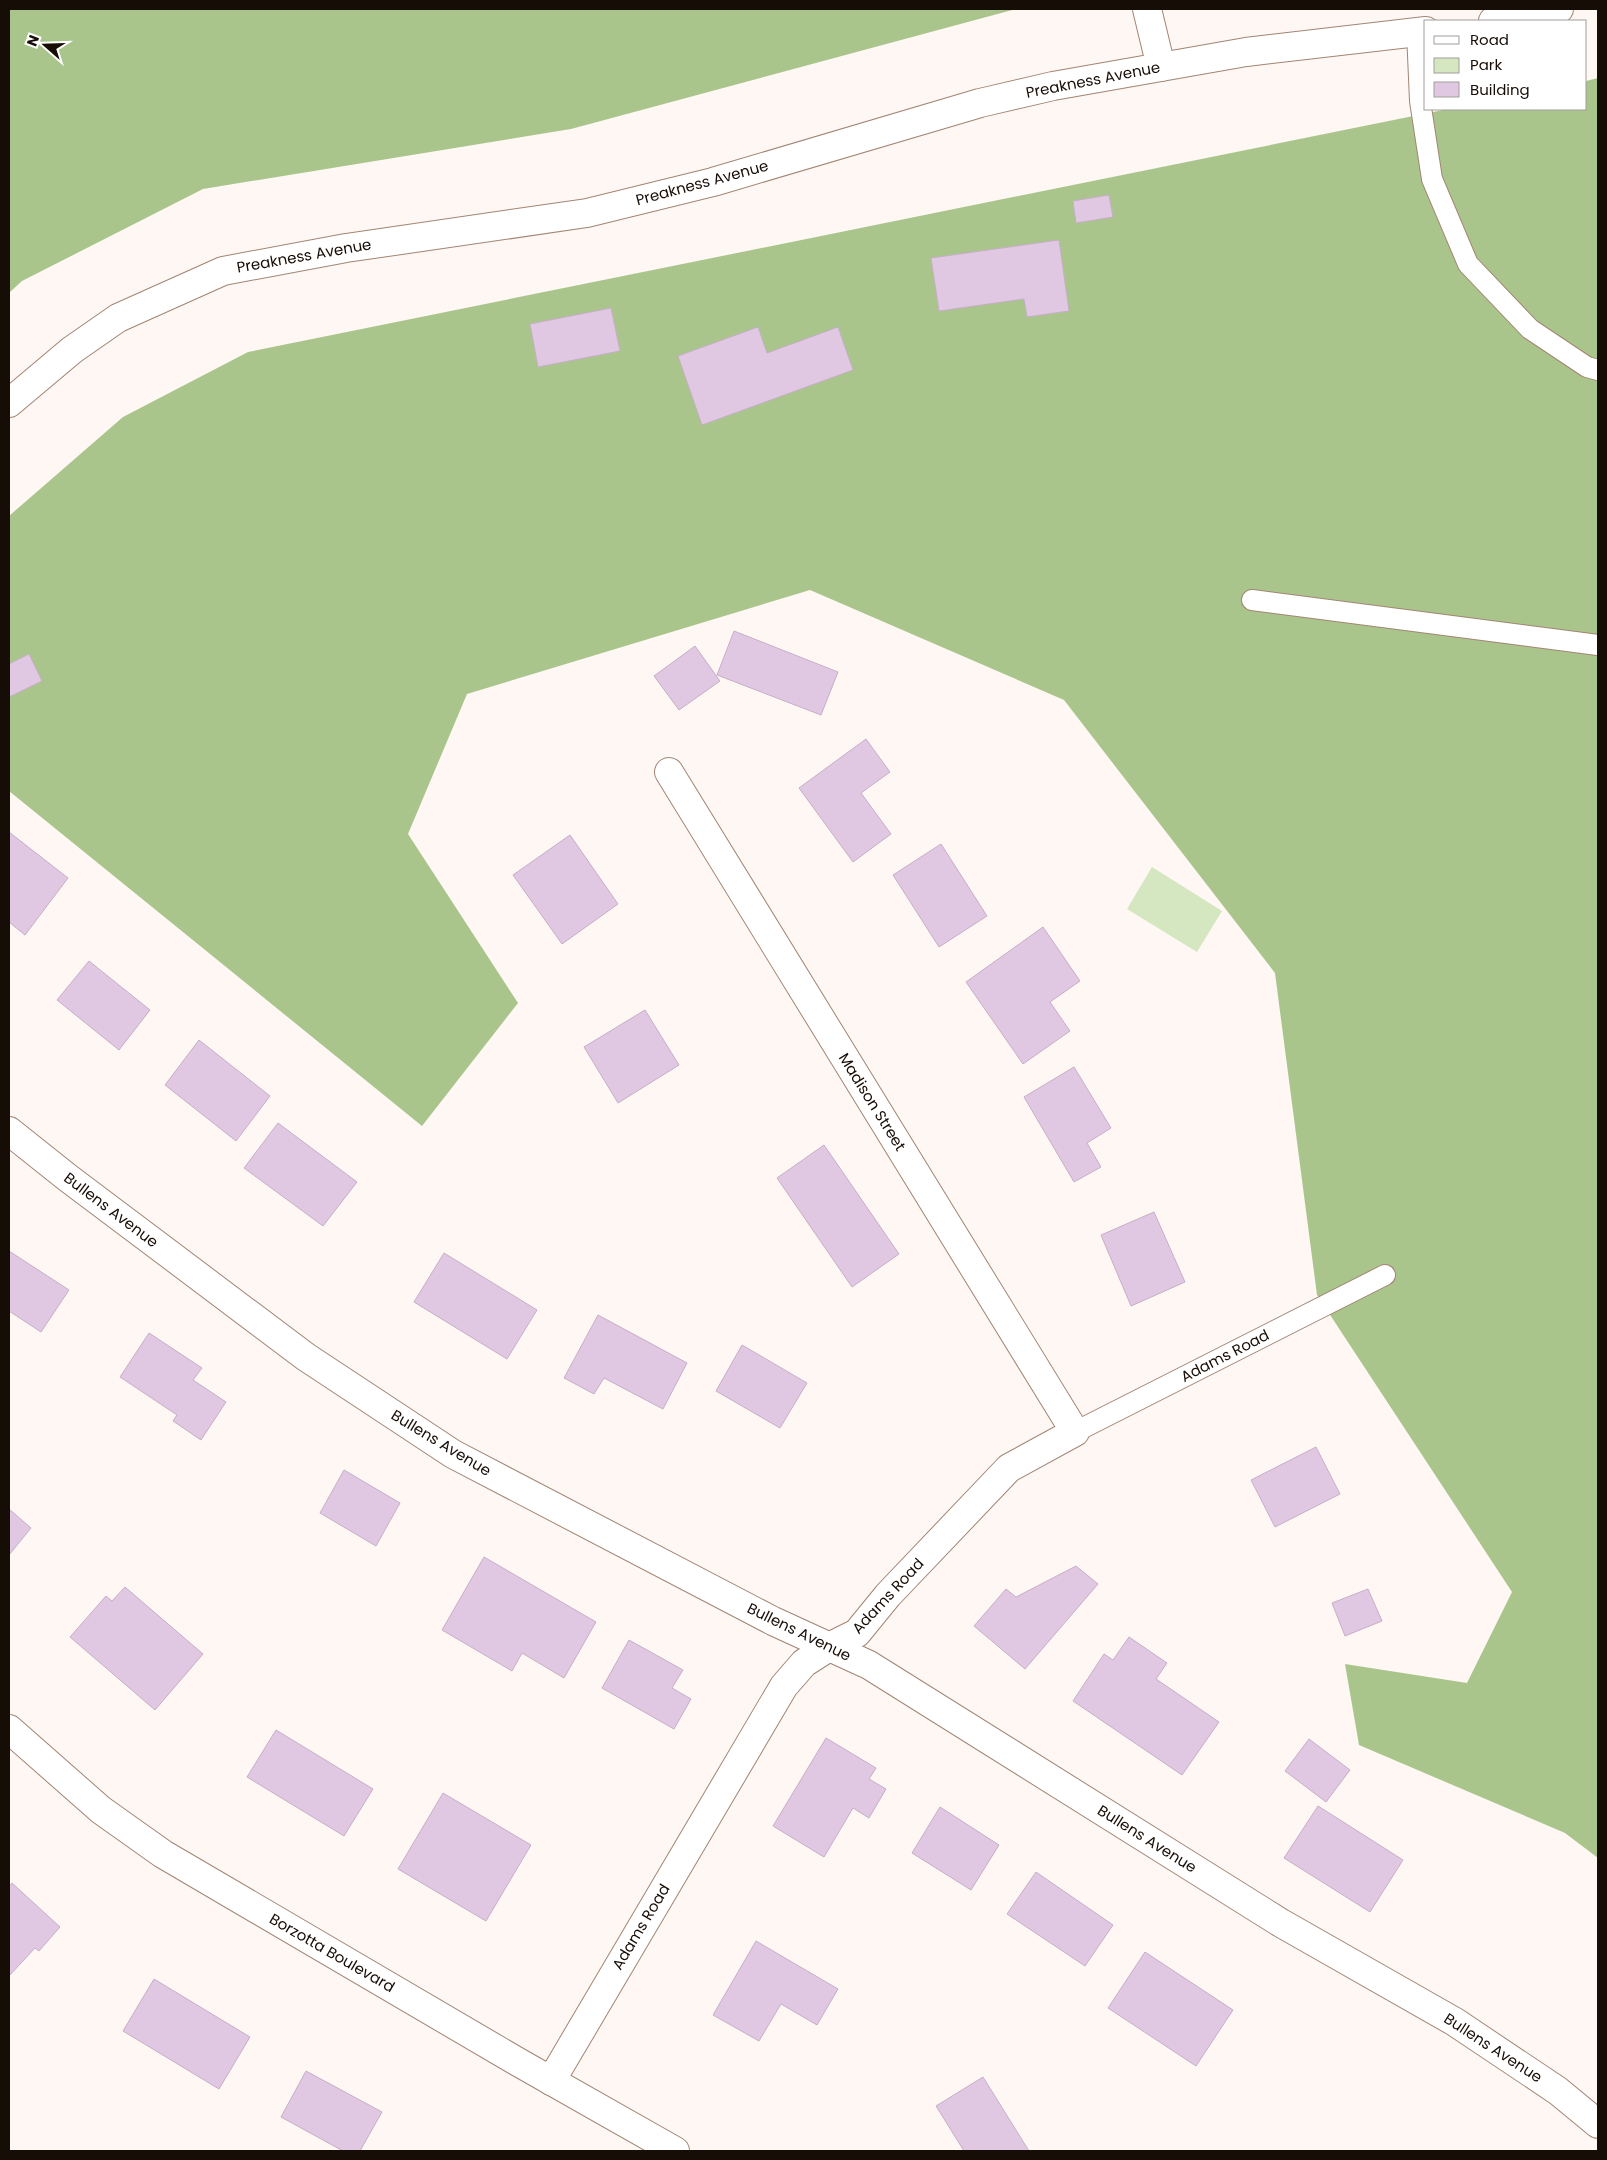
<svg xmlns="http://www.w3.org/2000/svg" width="1607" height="2160" font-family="Poppins,sans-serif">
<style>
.green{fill:#d4e7c0}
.forest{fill:#aac58c}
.building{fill:#e1c8e2;stroke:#c6aec7}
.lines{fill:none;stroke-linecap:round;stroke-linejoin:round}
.service-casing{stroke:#a28573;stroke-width:22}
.minor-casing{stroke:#a28573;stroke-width:30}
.secondary-casing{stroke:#a28573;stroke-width:30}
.service{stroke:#fff;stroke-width:20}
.minor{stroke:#fff;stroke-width:28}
.secondary{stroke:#fff;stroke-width:28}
.labels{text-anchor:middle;stroke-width:4;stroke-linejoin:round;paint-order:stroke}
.street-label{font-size:15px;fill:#170d07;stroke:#fff}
</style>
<rect width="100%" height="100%" fill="#fef7f3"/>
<path class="green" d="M1152 867 1222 911 1197 952 1127 909Z"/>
<g class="forest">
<path d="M9 9H1016L571 129 203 189 22 281 9 293Z"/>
<path d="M1598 78V1858L1565 1833 1359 1745 1345 1664 1467 1683 1512 1592 1317 1295 1275 973 1064 700 810 590 467 694 408 834 518 1003 422 1126 9 791V516L123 417 248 352 1448 109H1586V81Z"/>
</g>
<g class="building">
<path d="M1109 195 1113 217 1076 223 1073 201Z"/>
<path d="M1059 240 1069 311 1027 317 1024 299 939 311 931 258Z"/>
<path d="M611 308 620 351 538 367 530 324Z"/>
<path d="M758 327 767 353 838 327 853 370 702 425 678 356Z"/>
<path d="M734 631 838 672 821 715 717 675Z"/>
<path d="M695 646 720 681 679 710 654 676Z"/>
<path d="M29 654 42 681 9 697V664Z"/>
<path d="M866 739 890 772 861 793 891 834 853 862 799 788Z"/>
<path d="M9 832 68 878 25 935 9 922Z"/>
<path d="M570 835 618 904 562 944 513 875Z"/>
<path d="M941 844 987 916 939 947 893 875Z"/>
<path d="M1043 927 1080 981 1050 1002 1070 1031 1023 1064 966 982Z"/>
<path d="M89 961 150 1010 119 1050 57 1000Z"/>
<path d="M645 1010 679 1065 618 1103 584 1047Z"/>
<path d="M199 1040 270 1096 236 1141 165 1085Z"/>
<path d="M1074 1067 1111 1128 1087 1143 1101 1167 1074 1182 1024 1097Z"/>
<path d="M278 1123 357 1182 323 1226 244 1168Z"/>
<path d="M824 1145 899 1254 852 1287 777 1178Z"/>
<path d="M1154 1212 1185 1282 1131 1306 1101 1235Z"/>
<path d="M9 1251 69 1290 41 1332 9 1311Z"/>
<path d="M444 1253 537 1310 507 1359 414 1302Z"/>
<path d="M598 1315 687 1363 663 1409 604 1378 594 1394 564 1378Z"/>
<path d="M149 1333 202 1368 193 1380 226 1402 201 1440 173 1421 177 1415 120 1377Z"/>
<path d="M742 1345 807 1383 780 1428 716 1391Z"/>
<path d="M1316 1447 1340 1494 1275 1527 1251 1480Z"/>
<path d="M344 1470 400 1503 376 1546 320 1513Z"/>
<path d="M9 1509 31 1528 9 1555Z"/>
<path d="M484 1557 596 1622 564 1678 522 1653 512 1671 442 1630Z"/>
<path d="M1076 1566 1098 1584 1025 1669 974 1626 1006 1589 1016 1597Z"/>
<path d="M125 1587 203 1654 155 1710 70 1637 106 1596 112 1601Z"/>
<path d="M1368 1589 1382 1621 1345 1636 1332 1603Z"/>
<path d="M1129 1637 1167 1663 1156 1679 1219 1722 1182 1775 1073 1701 1104 1654 1113 1660Z"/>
<path d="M629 1640 683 1670 672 1688 691 1699 674 1729 602 1688Z"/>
<path d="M276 1730 373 1789 344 1836 247 1777Z"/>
<path d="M826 1738 876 1768 869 1779 886 1789 869 1818 853 1808 824 1857 773 1826Z"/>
<path d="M1309 1739 1350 1770 1326 1802 1285 1771Z"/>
<path d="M443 1793 531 1845 486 1921 398 1869Z"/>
<path d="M1318 1806 1403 1860 1370 1912 1284 1858Z"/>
<path d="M940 1807 999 1845 971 1890 912 1853Z"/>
<path d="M1036 1872 1113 1925 1085 1966 1007 1914Z"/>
<path d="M12 1883 60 1927 39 1951 35 1948 9 1976V1887Z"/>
<path d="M756 1941 838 1989 817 2025 781 2004 759 2041 713 2015Z"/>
<path d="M1145 1952 1233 2010 1196 2066 1108 2008Z"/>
<path d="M154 1979 250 2037 219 2089 123 2031Z"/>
<path d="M306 2071 382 2112 360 2151H343L281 2117Z"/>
<path d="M983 2077 1029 2151H964L936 2106Z"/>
</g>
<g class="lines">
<defs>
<g id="service">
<path d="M1417 32 1420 101 1432 179 1468 264 1530 329 1587 367 1598 370"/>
<path d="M1252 600 1598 645"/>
<path d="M1075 1432 1385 1275"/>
</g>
<g id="minor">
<path d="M1147 9 1161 67"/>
<path d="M9 1131 68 1178 306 1357 453 1454 773 1621 869 1665 1281 1923 1455 2022 1558 2091 1598 2124"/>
<path d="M9 1729 101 1810 163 1854 518 2062 675 2151"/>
<path d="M551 2081 784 1686 804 1663 829 1647 857 1633 888 1595 1009 1468 1075 1432 669 772"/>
</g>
<g id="secondary">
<path d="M1493 21 1559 9"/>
<path d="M9 403 72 350 118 318 223 271 346 248 587 213 713 182 980 103 1053 86 1246 52 1426 31"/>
</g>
</defs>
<use href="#service" class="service-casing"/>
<use href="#minor" class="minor-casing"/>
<use href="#secondary" class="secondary-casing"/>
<use href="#service" class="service"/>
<use href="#minor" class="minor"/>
<use href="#secondary" class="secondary"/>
</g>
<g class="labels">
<g class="street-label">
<text transform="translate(1093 80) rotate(-11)" y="5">Preakness Avenue</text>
<text transform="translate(702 183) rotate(-15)" y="5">Preakness Avenue</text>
<text transform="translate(304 256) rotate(-10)" y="5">Preakness Avenue</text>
<text transform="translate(872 1102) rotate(58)" y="5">Madison Street</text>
<text transform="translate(111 1210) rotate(37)" y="5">Bullens Avenue</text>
<text transform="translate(1225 1356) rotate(-27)" y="5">Adams Road</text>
<text transform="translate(441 1443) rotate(31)" y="5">Bullens Avenue</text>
<text transform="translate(888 1596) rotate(-47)" y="5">Adams Road</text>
<text transform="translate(799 1632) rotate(26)" y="5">Bullens Avenue</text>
<text transform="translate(1147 1839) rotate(32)" y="5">Bullens Avenue</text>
<text transform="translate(641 1927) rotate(-59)" y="5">Adams Road</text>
<text transform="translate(332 1953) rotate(30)" y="5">Borzotta Boulevard</text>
<text transform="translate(1493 2048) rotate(33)" y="5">Bullens Avenue</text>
</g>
</g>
<rect width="1607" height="2160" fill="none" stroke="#170d07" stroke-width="20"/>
<rect x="1424" y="20" width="162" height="90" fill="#ffffff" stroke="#a29e9c"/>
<rect x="1434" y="36" width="25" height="8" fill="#ffffff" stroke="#a29e9c"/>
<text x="1470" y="45" font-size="15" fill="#170d07">Road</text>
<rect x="1434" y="58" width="25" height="15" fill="#d4e7c0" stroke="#a29e9c"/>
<text x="1470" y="70" font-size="15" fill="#170d07">Park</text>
<rect x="1434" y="82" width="25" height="15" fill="#e1c8e2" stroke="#a29e9c"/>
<text x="1470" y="95" font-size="15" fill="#170d07">Building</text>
<g transform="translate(45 45) rotate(290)" stroke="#ffffff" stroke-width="4" paint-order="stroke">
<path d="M0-4L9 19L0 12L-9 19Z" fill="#170d07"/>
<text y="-8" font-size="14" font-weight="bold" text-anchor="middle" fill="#170d07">N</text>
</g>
</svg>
